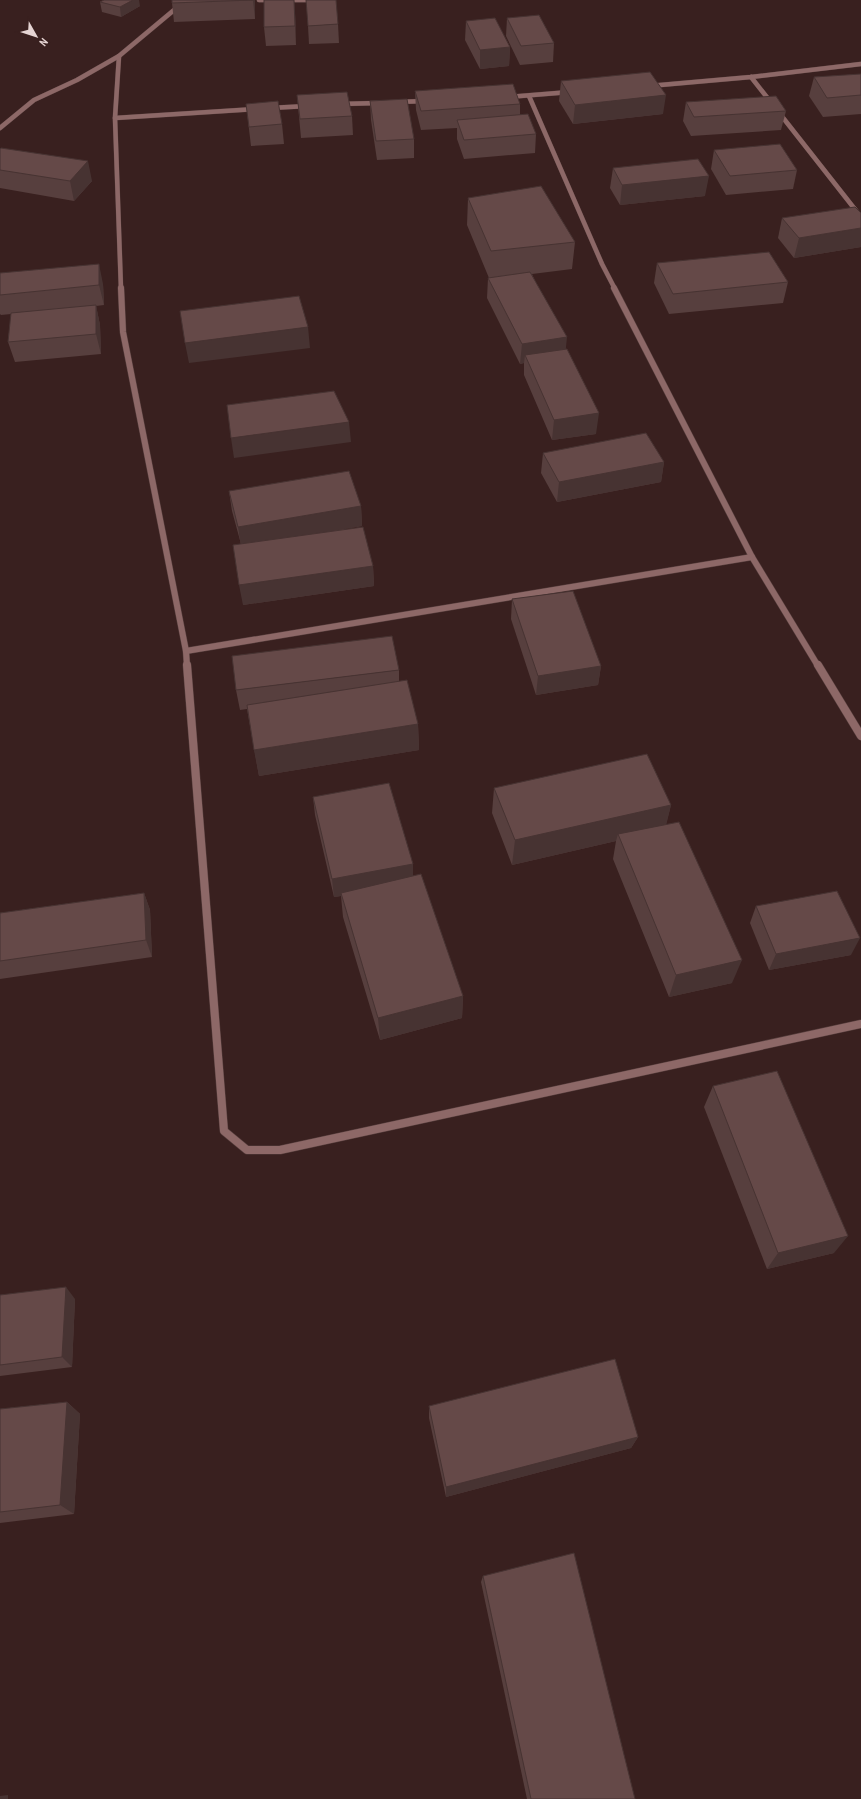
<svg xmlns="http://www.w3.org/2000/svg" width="861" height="1799" font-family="'Archivo Narrow',sans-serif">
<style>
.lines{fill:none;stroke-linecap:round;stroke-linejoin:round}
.minor-far2-casing{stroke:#553d3c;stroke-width:5}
.minor-far1-casing{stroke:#553d3c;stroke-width:7}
.minor-casing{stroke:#553d3c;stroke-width:9}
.minor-far2{stroke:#8d6867;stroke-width:4.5}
.minor-far1{stroke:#8d6867;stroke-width:6}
.minor{stroke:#8d6867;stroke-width:8}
.wall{fill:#573f3e}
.shaded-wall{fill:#473332}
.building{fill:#654948;stroke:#473332}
</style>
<rect width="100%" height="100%" fill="#39201f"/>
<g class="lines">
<defs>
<g id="minor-far2">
<path d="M259 0H308"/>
<path d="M119 56 115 118 121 289"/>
<path d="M751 77 861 217"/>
<path d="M649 86 751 77 861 64"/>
<path d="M529 96 602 264 615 289"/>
<path d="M507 97 570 92"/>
<path d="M397 102 426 101"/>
<path d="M339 104 380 103"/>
<path d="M270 108 308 106"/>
<path d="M115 118 256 109"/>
<path d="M0 128 34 100 77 80 119 56 186 0"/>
</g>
<g id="minor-far1">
<path d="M121 288 123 332 186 651 187 666"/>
<path d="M614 288 752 557 818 666"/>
<path d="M186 651 752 557"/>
</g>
<g id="minor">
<path d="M187 665 224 1131 247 1150H280L861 1024"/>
<path d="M818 665 861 736"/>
</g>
</defs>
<use href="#minor-far2" class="minor-far2-casing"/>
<use href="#minor-far1" class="minor-far1-casing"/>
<use href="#minor" class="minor-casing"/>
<use href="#minor-far2" class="minor-far2"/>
<use href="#minor-far1" class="minor-far1"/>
<use href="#minor" class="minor"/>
</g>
<g class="wall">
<path d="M172 0H255V19L174 22 172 3Z"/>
<path d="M100 2 140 6 121 17 102 12Z"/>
<path d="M295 11 296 45 266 46 264 27Z"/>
<path d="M507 18 554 43 553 62 520 65 506 36Z"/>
<path d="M466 21 510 47 509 66 480 69 465 40Z"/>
<path d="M338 24 339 43 309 44 308 26Z"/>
<path d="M861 74V114L823 117 809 96 814 77Z"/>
<path d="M561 81 663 114 573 124 559 101Z"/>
<path d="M415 91 520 104V115L536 134 535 153 464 159 457 139V128L421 130 416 110Z"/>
<path d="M297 95 352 116 353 135 301 138Z"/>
<path d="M370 101 414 139V158L377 160 371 120Z"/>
<path d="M686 102 786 111 781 130 691 136 683 121Z"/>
<path d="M246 104 282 124 284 144 251 146Z"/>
<path d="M0 149 92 181 74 201 0 188Z"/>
<path d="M714 150 797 170 793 189 726 195 711 169Z"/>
<path d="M613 168 705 196 620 205 610 188Z"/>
<path d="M468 198 575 242 572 269 532 274 566 350 596 434 552 440 524 375V363L520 364 487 298 488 278H489L467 225Z"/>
<path d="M861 213V247L794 258 778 238 782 218Z"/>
<path d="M657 263 788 282 783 303 669 314 654 283Z"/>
<path d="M0 273 103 284 104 305 96 306 100 325 101 354 15 362 8 342 11 314 1 315 0 314Z"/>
<path d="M543 453 664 462 661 482 557 502 541 473Z"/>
<path d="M229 491 361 506 362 526 344 529 373 566 374 586 243 605 241 544 232 511Z"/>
<path d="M512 599 601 666 598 685 536 695 511 619Z"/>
<path d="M399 670V681L418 724 419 750 259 776 247 709 240 710 236 690Z"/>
<path d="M494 788 671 805 666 824 732 983 669 997 613 859 616 841 512 865 492 813Z"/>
<path d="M313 797 413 864V876L463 996 462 1018 380 1040 343 917 341 896 334 897 315 815Z"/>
<path d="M144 893 150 910 152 957 0 979V913Z"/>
<path d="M756 906 851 955 769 970 750 923Z"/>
<path d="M713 1086 834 1253 767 1269 704 1107Z"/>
<path d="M0 1295 75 1299 72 1367 0 1376Z"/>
<path d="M67 1402 80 1414 74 1514 0 1523V1409Z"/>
<path d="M429 1406 638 1437 631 1448 446 1497 429 1418Z"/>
<path d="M483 1576 635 1799H527L481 1582Z"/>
</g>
<g class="shaded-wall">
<path d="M133 0H139L140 6 121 17 120 7Z"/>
<path d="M253 0H255V19Z"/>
<path d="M294 0 295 11 296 45 295 26Z"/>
<path d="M510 47 509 66 480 69V50Z"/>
<path d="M666 95 663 114 573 124 575 105Z"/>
<path d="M88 161 92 181 74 201 70 181Z"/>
<path d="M709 176 705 196 620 205 622 185Z"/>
<path d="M861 228V247L794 258 799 238Z"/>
<path d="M99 264 103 284 104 305 99 285Z"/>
<path d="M96 305 100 325 101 354 96 334Z"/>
<path d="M308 327 310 348 189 363 185 343Z"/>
<path d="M567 337 565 357 525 355 524 363 520 364 522 344Z"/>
<path d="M599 413 596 434 552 440 554 420Z"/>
<path d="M349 422 351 442 234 458 231 438Z"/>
<path d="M664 462 661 482 557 502 559 482Z"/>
<path d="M361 506 362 526 241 547 238 527Z"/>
<path d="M373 566 374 586 243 605 239 585Z"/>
<path d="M601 666 598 685 536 695 538 676Z"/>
<path d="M418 724 419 750 259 776 254 750Z"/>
<path d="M671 805 665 830 618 834 616 841 512 865 515 840Z"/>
<path d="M413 864V882L341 893V896L334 897 332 879Z"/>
<path d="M144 893 150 910 152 957 146 940Z"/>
<path d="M860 938 851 955 769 970 776 954Z"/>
<path d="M742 960 732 983 669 997 676 975Z"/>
<path d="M463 996 462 1018 380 1040 378 1018Z"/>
<path d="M848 1236 834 1253 767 1269 778 1253Z"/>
<path d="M66 1287 75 1299 72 1367 62 1357Z"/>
<path d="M67 1402 80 1414 74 1514 60 1505Z"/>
<path d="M638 1437 631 1448 446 1497V1487Z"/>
<path d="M8 1795V1799H0V1796Z"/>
</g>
<g class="building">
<path d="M104 0H133L120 7 100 2Z"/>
<path d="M172 0H253L172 3Z"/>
<path d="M264 0H294L295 26 264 27Z"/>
<path d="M306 0H336L338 24 308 26Z"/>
<path d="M539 15 554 43 521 46 507 18Z"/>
<path d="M495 18 510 47 480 50 466 21Z"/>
<path d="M650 72 666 95 575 105 561 81Z"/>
<path d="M861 74V95L827 98 814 77Z"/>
<path d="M513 84 520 104 421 111 415 91Z"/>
<path d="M347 92 352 116 300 119 297 95Z"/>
<path d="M776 96 786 111 694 117 686 102Z"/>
<path d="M407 99 414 139 376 141 370 101Z"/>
<path d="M278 101 282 124 249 127 246 104Z"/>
<path d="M528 114 536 134 464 140 457 120Z"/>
<path d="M780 144 797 170 730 176 714 150Z"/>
<path d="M1 148 88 161 70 181 0 170V149Z"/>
<path d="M698 159 709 176 622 185 613 168Z"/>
<path d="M541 186 575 242 491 251 468 198Z"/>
<path d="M855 207 861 213V228L799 238 782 218Z"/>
<path d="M769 252 788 282 673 294 657 263Z"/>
<path d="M99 264V285L0 295V273Z"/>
<path d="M530 272 567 337 522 344 488 278Z"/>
<path d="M299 296 308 327 185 343 180 311Z"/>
<path d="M96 305V334L8 342 11 313Z"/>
<path d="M567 349 599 413 554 420 525 355Z"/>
<path d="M334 391 349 422 231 438 227 405Z"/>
<path d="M646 433 664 462 559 482 543 453Z"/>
<path d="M349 471 361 506 238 527 229 491Z"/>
<path d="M363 527 373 566 239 585 233 545Z"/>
<path d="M573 591 601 666 538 676 512 599Z"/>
<path d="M392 636 399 670 236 690 232 656Z"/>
<path d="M407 680 418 724 254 750 247 705Z"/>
<path d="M647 754 671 805 515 840 494 788Z"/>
<path d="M389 783 413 864 332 879 313 797Z"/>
<path d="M679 822 742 960 676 975 618 834Z"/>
<path d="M421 874 463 996 378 1018 341 893Z"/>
<path d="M837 891 860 938 776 954 756 906Z"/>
<path d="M144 893 146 940 0 961V913Z"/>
<path d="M777 1071 848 1236 778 1253 713 1086Z"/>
<path d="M66 1287 62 1357 0 1365V1295Z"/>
<path d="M615 1359 638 1437 446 1487 429 1406Z"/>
<path d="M67 1402 60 1505 0 1512V1409Z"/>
<path d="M574 1553 635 1799H531L483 1576Z"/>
</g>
<g transform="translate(36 36) rotate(129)" stroke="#39201f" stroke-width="3" paint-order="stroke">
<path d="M0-3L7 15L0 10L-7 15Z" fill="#e5d4d3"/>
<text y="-6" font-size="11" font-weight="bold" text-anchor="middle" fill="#e5d4d3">N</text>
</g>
</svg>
